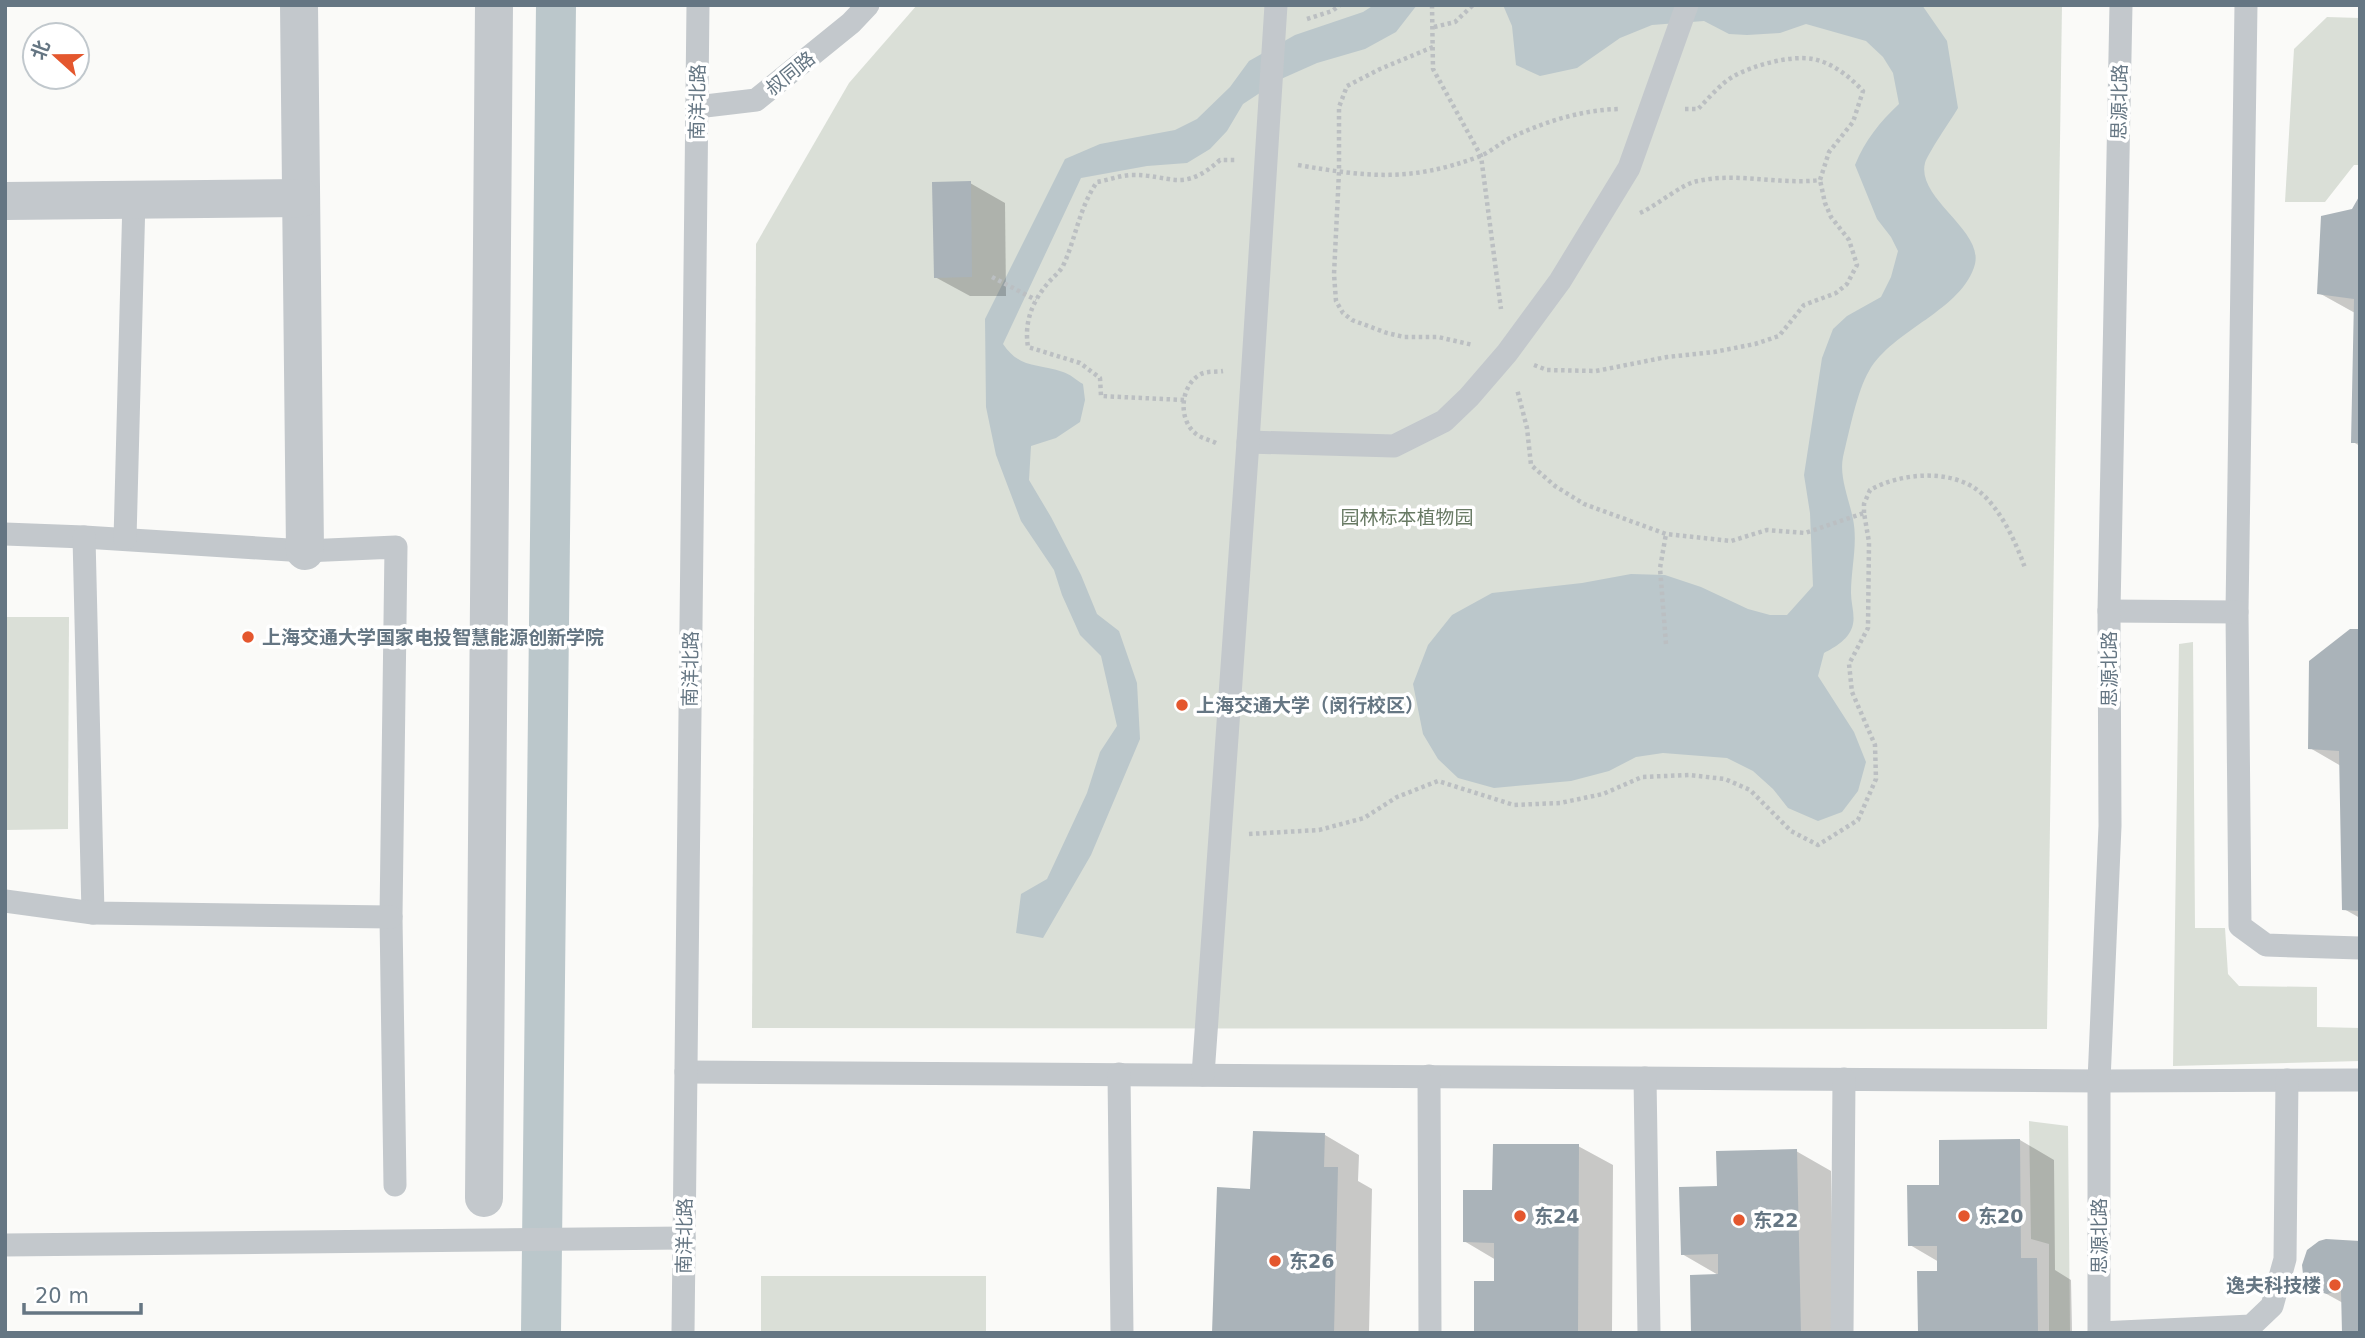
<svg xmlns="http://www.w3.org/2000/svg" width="2365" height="1338" font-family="'DejaVu Sans','Noto Sans SC',sans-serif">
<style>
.green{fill:#dadfd7}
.water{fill:#bbc7cb}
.shadow{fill:#0003}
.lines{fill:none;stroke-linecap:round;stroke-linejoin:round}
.canal{stroke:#bbc7cb;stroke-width:40}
.building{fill:#aab3b9}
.path{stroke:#bbbfc2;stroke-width:4.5;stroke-dasharray:3.5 3.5;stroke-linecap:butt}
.lane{stroke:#c3c8cc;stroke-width:23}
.street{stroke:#c3c8cc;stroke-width:38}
.poi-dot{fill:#e4572e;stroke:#fff;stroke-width:2.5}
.labels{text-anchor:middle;stroke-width:7;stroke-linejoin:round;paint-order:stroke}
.street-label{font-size:19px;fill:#657683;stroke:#fff}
.park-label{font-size:19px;fill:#687a64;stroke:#fff}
.poi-label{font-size:19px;font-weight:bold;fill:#657683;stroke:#fff;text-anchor:start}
</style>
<rect width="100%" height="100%" fill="#fafaf8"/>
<g class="green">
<path d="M917 5H2062L2047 1029 752 1028 756 244 849 83Z"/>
<path d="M2327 17 2360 18V165H2354L2325 202H2285L2294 49Z"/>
<path d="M5 617H69L68 829 5 830Z"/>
<path d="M2193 642 2195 928H2225L2228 974 2239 986 2317 987V1027L2360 1028V1061L2173 1066 2179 644Z"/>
<path d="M2029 1121 2068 1126 2070 1333H2049V1244L2031 1239Z"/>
<rect x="761" y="1276" width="225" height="57"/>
</g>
<g class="water">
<path d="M1374 5H1417L1396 32 1365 49 1317 63 1281 79 1243 104 1227 131 1210 149 1187 163 1147 166 1081 178 1003 344C1020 369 1037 363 1063 372 1070 374 1076 380 1083 384L1085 400 1080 422 1056 438 1031 446 1029 480 1051 517 1081 575 1097 614 1119 631 1137 683 1140 739 1091 855 1043 938 1016 933 1021 894 1047 879 1087 793 1100 752 1117 726 1101 656 1080 635 1062 595 1054 570 1021 521 996 455 986 407 985 319 1065 159 1100 144 1175 130 1197 119 1230 87 1249 61 1295 35 1363 12Z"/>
<path d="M1503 5H1922L1947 41 1958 108C1951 120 1928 153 1925 163 1916 198 1983 230 1975 264 1963 310 1892 330 1869 371 1857 391 1849 433 1843 457 1839 477 1849 499 1853 519 1858 544 1851 568 1851 593 1851 603 1855 615 1853 624 1850 639 1835 647 1824 653L1818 676 1854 732 1866 762 1858 791 1842 812 1818 821 1788 808 1773 789 1753 771 1727 758 1663 753 1636 757 1609 771 1571 781 1494 788 1458 778 1438 759 1423 734 1413 684 1428 645 1452 615 1492 593 1582 583 1631 574 1665 575 1701 587 1748 609 1770 615H1787L1813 586 1810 513 1804 475 1822 358 1833 329 1847 316 1881 297 1891 277 1898 251 1891 237 1877 219 1855 165C1865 140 1880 122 1899 104L1893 73 1883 57 1866 41 1806 24 1780 33 1747 35 1729 34 1704 21 1652 25 1620 38 1577 68 1540 76 1516 65 1512 26Z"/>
</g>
<g class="shadow">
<path d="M970 183 1005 203 1006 296H970L935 277Z"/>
<path d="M2360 198V446L2353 442 2355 313 2319 293Z"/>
<path d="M2360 631V918L2344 909 2341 766 2310 748Z"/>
<path d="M1325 1135 1359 1155 1358 1181 1372 1189 1369 1333H1213L1252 1191Z"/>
<path d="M2020 1140 2054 1160 2055 1270 2071 1280 2072 1333H1920L1939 1272V1262L1910 1245 1940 1187Z"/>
<path d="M1578 1146 1613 1165 1612 1333H1476L1496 1282V1260L1464 1241 1494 1192Z"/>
<path d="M1796 1151 1831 1171 1834 1333H1693L1720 1276 1682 1254 1719 1187Z"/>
<path d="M2360 1243 2343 1303 2314 1287Z"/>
</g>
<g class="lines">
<path class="canal" d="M541 1333 556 5"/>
</g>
<g class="building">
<path d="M971 181 972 277 934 278 932 182Z"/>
<path d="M2360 195V443H2351L2354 299 2317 294 2321 216 2352 209Z"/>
<path d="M2350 629H2360V911L2342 910 2339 751 2308 749 2309 661Z"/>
<path d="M1253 1131 1325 1133 1324 1167H1338L1334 1333H1212L1217 1187 1250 1189Z"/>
<path d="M2020 1139 2021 1258H2037L2038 1333H1918L1917 1271H1937V1246H1908L1907 1185H1939V1140Z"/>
<path d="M1493 1144H1579L1578 1333H1474V1281H1494V1243L1463 1242V1190H1492Z"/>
<path d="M1797 1149 1801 1333H1691L1690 1275 1718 1274V1254L1681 1255 1679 1187 1717 1186 1716 1151Z"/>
<path d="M2326 1239 2360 1241V1333H2342L2341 1290 2327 1294 2320 1292 2307 1282 2303 1274 2302 1265 2307 1250 2319 1241Z"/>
</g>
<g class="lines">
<g class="path">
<path d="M1432 5 1433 69 1481 156 1501 309"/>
<path d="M1307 19 1332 11 1340 5"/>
<path d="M1434 27 1455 22 1473 5"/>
<path d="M1433 47 1380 69 1347 86 1339 107V172L1334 274 1336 301 1343 313 1352 320 1387 333 1404 337H1438L1473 345"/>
<path d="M1298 165C1367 177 1410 182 1478 157 1489 153 1499 144 1510 138 1544 122 1581 110 1618 109"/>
<path d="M1640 213C1658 205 1681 184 1698 181 1738 172 1779 185 1820 180L1829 152 1853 122 1863 91C1850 77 1833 63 1813 59 1791 55 1754 65 1734 76 1721 83 1709 98 1698 109H1683"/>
<path d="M992 277 1036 300"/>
<path d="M1534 365 1547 370 1596 371 1667 357 1714 352 1755 344 1779 336 1804 305 1836 293 1847 284 1857 265 1849 240 1831 217 1825 203 1820 180"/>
<path d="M1184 400 1101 396 1100 378 1080 363 1028 347C1024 322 1032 302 1048 283 1053 277 1059 273 1063 266 1076 238 1079 208 1097 182 1108 180 1119 176 1130 175 1171 174 1182 194 1220 160H1237"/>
<path d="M1216 443C1210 440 1200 438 1195 433 1178 419 1180 385 1201 374 1207 371 1217 372 1223 371"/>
<path d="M1864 513V504L1870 490C1900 473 1951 468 1980 492 2001 510 2016 542 2025 568"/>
<path d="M1666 644 1660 568 1666 534"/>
<path d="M1249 834 1319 830 1364 818 1397 797 1438 781 1514 805 1560 803 1603 794 1642 777 1689 775 1725 779 1750 790 1791 831 1818 845 1858 820 1876 779 1875 745 1852 692 1849 664 1868 628 1869 542 1864 513 1805 533 1767 530 1731 541 1666 534 1584 504 1555 486 1531 465 1527 428 1517 389"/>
</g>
<g class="lane">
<path d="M2246 5 2237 612 2240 926 2266 945 2360 948"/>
<path d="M697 107 756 100 851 23 868 5"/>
<path d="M1248 442 1394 446 1444 421 1469 397 1507 353 1560 281 1629 168 1687 5"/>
<path d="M5 534 84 537 305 551 396 547 391 917 395 1185"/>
<path d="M84 537 93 913"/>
<path d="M125 539 134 199"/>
<path d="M2109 611 2237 612"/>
<path d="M5 901 93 913 391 917"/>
<path d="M686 1072 2099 1081 2360 1080"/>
<path d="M1119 1074 1122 1333"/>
<path d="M1203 1075 1248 442 1276 5"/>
<path d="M1429 1076 1430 1333"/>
<path d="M1645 1078 1649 1333"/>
<path d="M5 1245 684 1238"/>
<path d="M683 1333 698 5"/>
<path d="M1842 1333 1844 1079"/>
<path d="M2099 1333V1081L2110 826 2109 611 2121 5"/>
<path d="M2099 1333 2251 1326 2272 1306 2285 1259 2287 1080"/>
</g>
<g class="street">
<path d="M299 5 305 551"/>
<path d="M5 201 301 198"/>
<path d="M484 1198 494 5"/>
</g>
</g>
<g class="poi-dot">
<circle cx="248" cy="637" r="7"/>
<circle cx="1182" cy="705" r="7"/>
<circle cx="1520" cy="1216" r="7"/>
<circle cx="1964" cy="1216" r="7"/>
<circle cx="1739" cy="1220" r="7"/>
<circle cx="1275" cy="1261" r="7"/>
<circle cx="2335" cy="1285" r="7"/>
</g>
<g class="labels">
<g class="street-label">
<text transform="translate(790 73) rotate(-39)" y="7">叔同路</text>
<text transform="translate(697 102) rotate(-89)" y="7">南洋北路</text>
<text transform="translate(2119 102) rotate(-89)" y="7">思源北路</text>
<text transform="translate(690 669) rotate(-89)" y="7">南洋北路</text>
<text transform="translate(2109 669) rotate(-90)" y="7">思源北路</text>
<text transform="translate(684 1236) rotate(-89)" y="7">南洋北路</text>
<text transform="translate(2099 1236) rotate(-90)" y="7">思源北路</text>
</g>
<g class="park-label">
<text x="1407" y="524">园林标本植物园</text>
</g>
<g class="poi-label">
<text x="262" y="644">上海交通大学国家电投智慧能源创新学院</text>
<text x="1196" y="712">上海交通大学（闵行校区）</text>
<text x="1534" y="1223">东24</text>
<text x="1978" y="1223">东20</text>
<text x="1753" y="1227">东22</text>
<text x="1289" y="1268">东26</text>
<text x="2321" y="1292" text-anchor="end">逸夫科技楼</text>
</g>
</g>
<rect width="2365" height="1338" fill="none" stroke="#657683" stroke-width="14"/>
<g transform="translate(56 56) rotate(291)"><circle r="33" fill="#ffffff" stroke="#c1c8cd" stroke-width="2"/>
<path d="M0-5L12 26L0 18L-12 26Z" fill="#e4572e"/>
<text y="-10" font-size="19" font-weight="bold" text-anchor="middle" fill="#657683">北</text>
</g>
<path d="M24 1303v10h117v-10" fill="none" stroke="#657683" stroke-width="3.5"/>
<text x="35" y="1303" font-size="21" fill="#657683" stroke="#ffffff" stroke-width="5" paint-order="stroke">20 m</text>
</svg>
